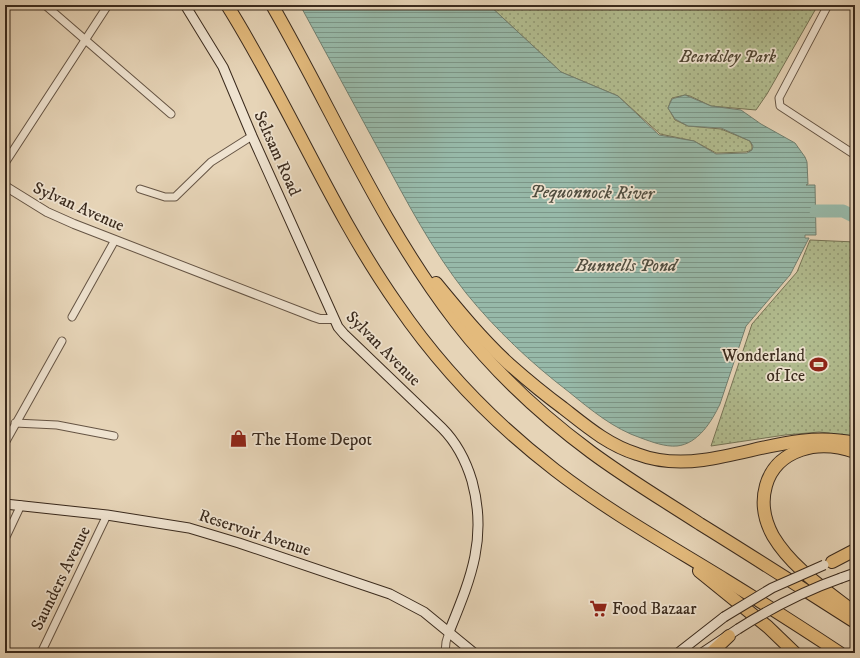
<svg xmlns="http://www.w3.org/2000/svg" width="860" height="658" font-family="'IM FELL DW Pica',serif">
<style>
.park{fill:url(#park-dots);stroke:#767456}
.water{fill:url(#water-rules);stroke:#728071}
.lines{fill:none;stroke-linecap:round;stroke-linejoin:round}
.river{stroke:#97b9a9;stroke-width:13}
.minor-casing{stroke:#655444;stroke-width:9}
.tertiary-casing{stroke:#655444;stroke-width:10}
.secondary-casing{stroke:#3a2a1d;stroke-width:11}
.motorway-casing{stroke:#3a2a1d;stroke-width:14}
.minor{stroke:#efe3d0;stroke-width:7}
.tertiary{stroke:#efe3d0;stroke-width:8}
.secondary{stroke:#efe3d0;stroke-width:9}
.motorway{stroke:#e3ba7c;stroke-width:12}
.secondary-bridge-casing{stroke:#3a2a1d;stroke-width:11;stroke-linecap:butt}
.secondary-bridge{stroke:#efe3d0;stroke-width:9}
.labels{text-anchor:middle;stroke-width:3.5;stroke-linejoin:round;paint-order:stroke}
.park-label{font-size:17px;font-style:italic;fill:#524734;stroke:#efe3d0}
.street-label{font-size:17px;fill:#3a2a1d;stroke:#efe3d0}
.poi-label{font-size:17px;fill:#3a2a1d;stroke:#efe3d0;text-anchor:start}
.water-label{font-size:18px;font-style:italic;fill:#514e40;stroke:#efe3d0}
</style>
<defs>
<pattern id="park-dots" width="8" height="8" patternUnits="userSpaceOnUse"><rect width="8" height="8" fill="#b2bd90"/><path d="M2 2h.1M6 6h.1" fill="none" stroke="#929a75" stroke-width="1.8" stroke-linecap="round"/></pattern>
<pattern id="water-rules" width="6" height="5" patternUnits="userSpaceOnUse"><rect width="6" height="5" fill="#97b9a9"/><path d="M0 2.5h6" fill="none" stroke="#7c9789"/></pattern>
</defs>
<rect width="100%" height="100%" fill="#e6d4b7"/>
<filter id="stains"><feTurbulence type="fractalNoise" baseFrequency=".005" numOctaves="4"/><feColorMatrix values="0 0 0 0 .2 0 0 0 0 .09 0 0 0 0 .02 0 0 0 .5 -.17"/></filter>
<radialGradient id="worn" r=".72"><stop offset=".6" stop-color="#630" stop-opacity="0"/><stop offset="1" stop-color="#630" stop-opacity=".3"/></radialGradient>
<g class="park">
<path d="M489 5H818L767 94 756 110 711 106 690 96 685 95 672 98 668 108 675 120 688 126 721 129 750 141 752 146V150L746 152 716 153 694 141 660 134 618 96 561 72Z"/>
<path d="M810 240 855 242V443L829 433 819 432 785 435 711 446 752 324 797 272Z"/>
</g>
<path class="water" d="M300 5H489L561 72 618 96 659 135 694 141 716 154 747 153 752 150 753 146 750 141 721 128 688 126 675 119 668 108 672 99 685 95 690 97 711 106 741 110 761 124 795 143 805 157 807 162 808 184 806 185H815L816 235H805V238H809L790 275 746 326 720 404C712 421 698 444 677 446 665 447 652 442 641 438 614 429 591 410 569 392 531 363 496 330 466 293 432 250 407 202 381 154 354 104 327 55 300 5Z"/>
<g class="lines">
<path class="river" d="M816 211H843L855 217"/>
<defs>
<g id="minor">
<path d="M45 5 171 114"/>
<path d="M828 5 779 98 780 106 855 155"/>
<path d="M5 163 108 5"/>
<path d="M140 189 165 197H175L211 162 252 136"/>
<path d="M72 317 115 240"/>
<path d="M15 423 57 425 114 436"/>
<path d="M5 443 62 341"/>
<path d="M5 539 21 505"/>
<path d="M41 653 107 515"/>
<path d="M445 653 446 642 449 632"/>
</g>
<path id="tertiary" d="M5 186 47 212 74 224 314 317 320 319H334"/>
<g id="secondary">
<path d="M185 5 223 67 252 136 338 327 344 334 442 428C457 443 466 461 472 481 488 539 470 580 449 632"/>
<path d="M5 504 107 515 189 528 239 543 390 594 424 612 474 653"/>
<path d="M841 578 855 573"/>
<path d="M678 653 724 617"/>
<path d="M702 653 738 629"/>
</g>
<g id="motorway">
<path d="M227 5C288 102 331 210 397 304 440 367 494 423 555 470 608 511 667 544 724 579 763 603 802 628 840 653"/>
<path d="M272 5C333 111 381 225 456 322 494 371 541 415 591 452 626 478 663 500 700 524 752 556 803 589 855 622"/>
<path d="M436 283C459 311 482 339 509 364 526 379 544 394 563 408 586 426 608 445 637 454 658 462 681 463 703 460 755 453 801 431 855 443"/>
<path d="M855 452C838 446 818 444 801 450 763 463 755 503 773 536 792 568 826 590 855 613"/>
<path d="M832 562 855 550"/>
<path d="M699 571 768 627 795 653"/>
<path d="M711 653 729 636"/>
</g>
</defs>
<use href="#minor" class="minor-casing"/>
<use href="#tertiary" class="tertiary-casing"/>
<use href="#secondary" class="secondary-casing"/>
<use href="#motorway" class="motorway-casing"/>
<use href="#minor" class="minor"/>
<use href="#tertiary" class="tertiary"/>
<use href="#secondary" class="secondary"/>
<use href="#motorway" class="motorway"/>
<defs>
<g id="secondary-bridge">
<path d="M724 617 772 588 824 565"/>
<path d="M738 629C771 608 804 591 841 578"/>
</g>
</defs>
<use href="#secondary-bridge" class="secondary-bridge-casing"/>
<use href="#secondary-bridge" class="secondary-bridge"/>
</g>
<defs>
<symbol id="stadium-bare" viewBox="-9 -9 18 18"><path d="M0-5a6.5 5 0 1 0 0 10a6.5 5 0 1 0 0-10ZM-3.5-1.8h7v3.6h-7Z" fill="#8f2418" stroke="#efe3d0" stroke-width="2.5" paint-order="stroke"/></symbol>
<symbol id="shop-bare" viewBox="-9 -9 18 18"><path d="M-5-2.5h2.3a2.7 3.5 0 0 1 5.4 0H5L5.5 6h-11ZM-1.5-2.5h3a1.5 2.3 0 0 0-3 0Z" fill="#8f2418" stroke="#efe3d0" stroke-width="2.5" paint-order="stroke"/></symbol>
<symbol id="supermarket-bare" viewBox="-9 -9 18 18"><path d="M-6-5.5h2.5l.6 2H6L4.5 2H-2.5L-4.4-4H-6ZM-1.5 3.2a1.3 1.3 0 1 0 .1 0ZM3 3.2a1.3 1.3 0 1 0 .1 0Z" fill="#8f2418" stroke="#efe3d0" stroke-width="2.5" paint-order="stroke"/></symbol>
</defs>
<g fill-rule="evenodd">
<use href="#stadium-bare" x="806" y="352" width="25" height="25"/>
<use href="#shop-bare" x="226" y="426" width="25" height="25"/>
<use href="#supermarket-bare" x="586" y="596" width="25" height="25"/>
</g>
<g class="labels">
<g class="park-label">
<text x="728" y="62">Beardsley Park</text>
</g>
<g class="street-label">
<text transform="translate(278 153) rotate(66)" y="6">Seltsam Road</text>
<text transform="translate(79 206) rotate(24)" y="6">Sylvan Avenue</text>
<text transform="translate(384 348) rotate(45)" y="6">Sylvan Avenue</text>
<text transform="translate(255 532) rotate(18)" y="6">Reservoir Avenue</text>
<text transform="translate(60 578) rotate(-64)" y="6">Saunders Avenue</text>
</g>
<g class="poi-label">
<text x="805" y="361" text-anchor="end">Wonderland<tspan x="805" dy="20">of Ice</tspan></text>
<text x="252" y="445">The Home Depot</text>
<text x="612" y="614">Food Bazaar</text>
</g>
<g class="water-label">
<text transform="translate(592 192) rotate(1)" y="6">Pequonnock River</text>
<text x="626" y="271">Bunnells Pond</text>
</g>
</g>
<rect width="860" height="658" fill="none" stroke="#e6d4b7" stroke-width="20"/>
<rect x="6" y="6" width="848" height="646" fill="none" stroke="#3a2a1d" stroke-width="2"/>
<rect x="10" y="10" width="840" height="638" fill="none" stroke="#3a2a1d"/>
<rect width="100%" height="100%" filter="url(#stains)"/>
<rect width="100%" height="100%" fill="url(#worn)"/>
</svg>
